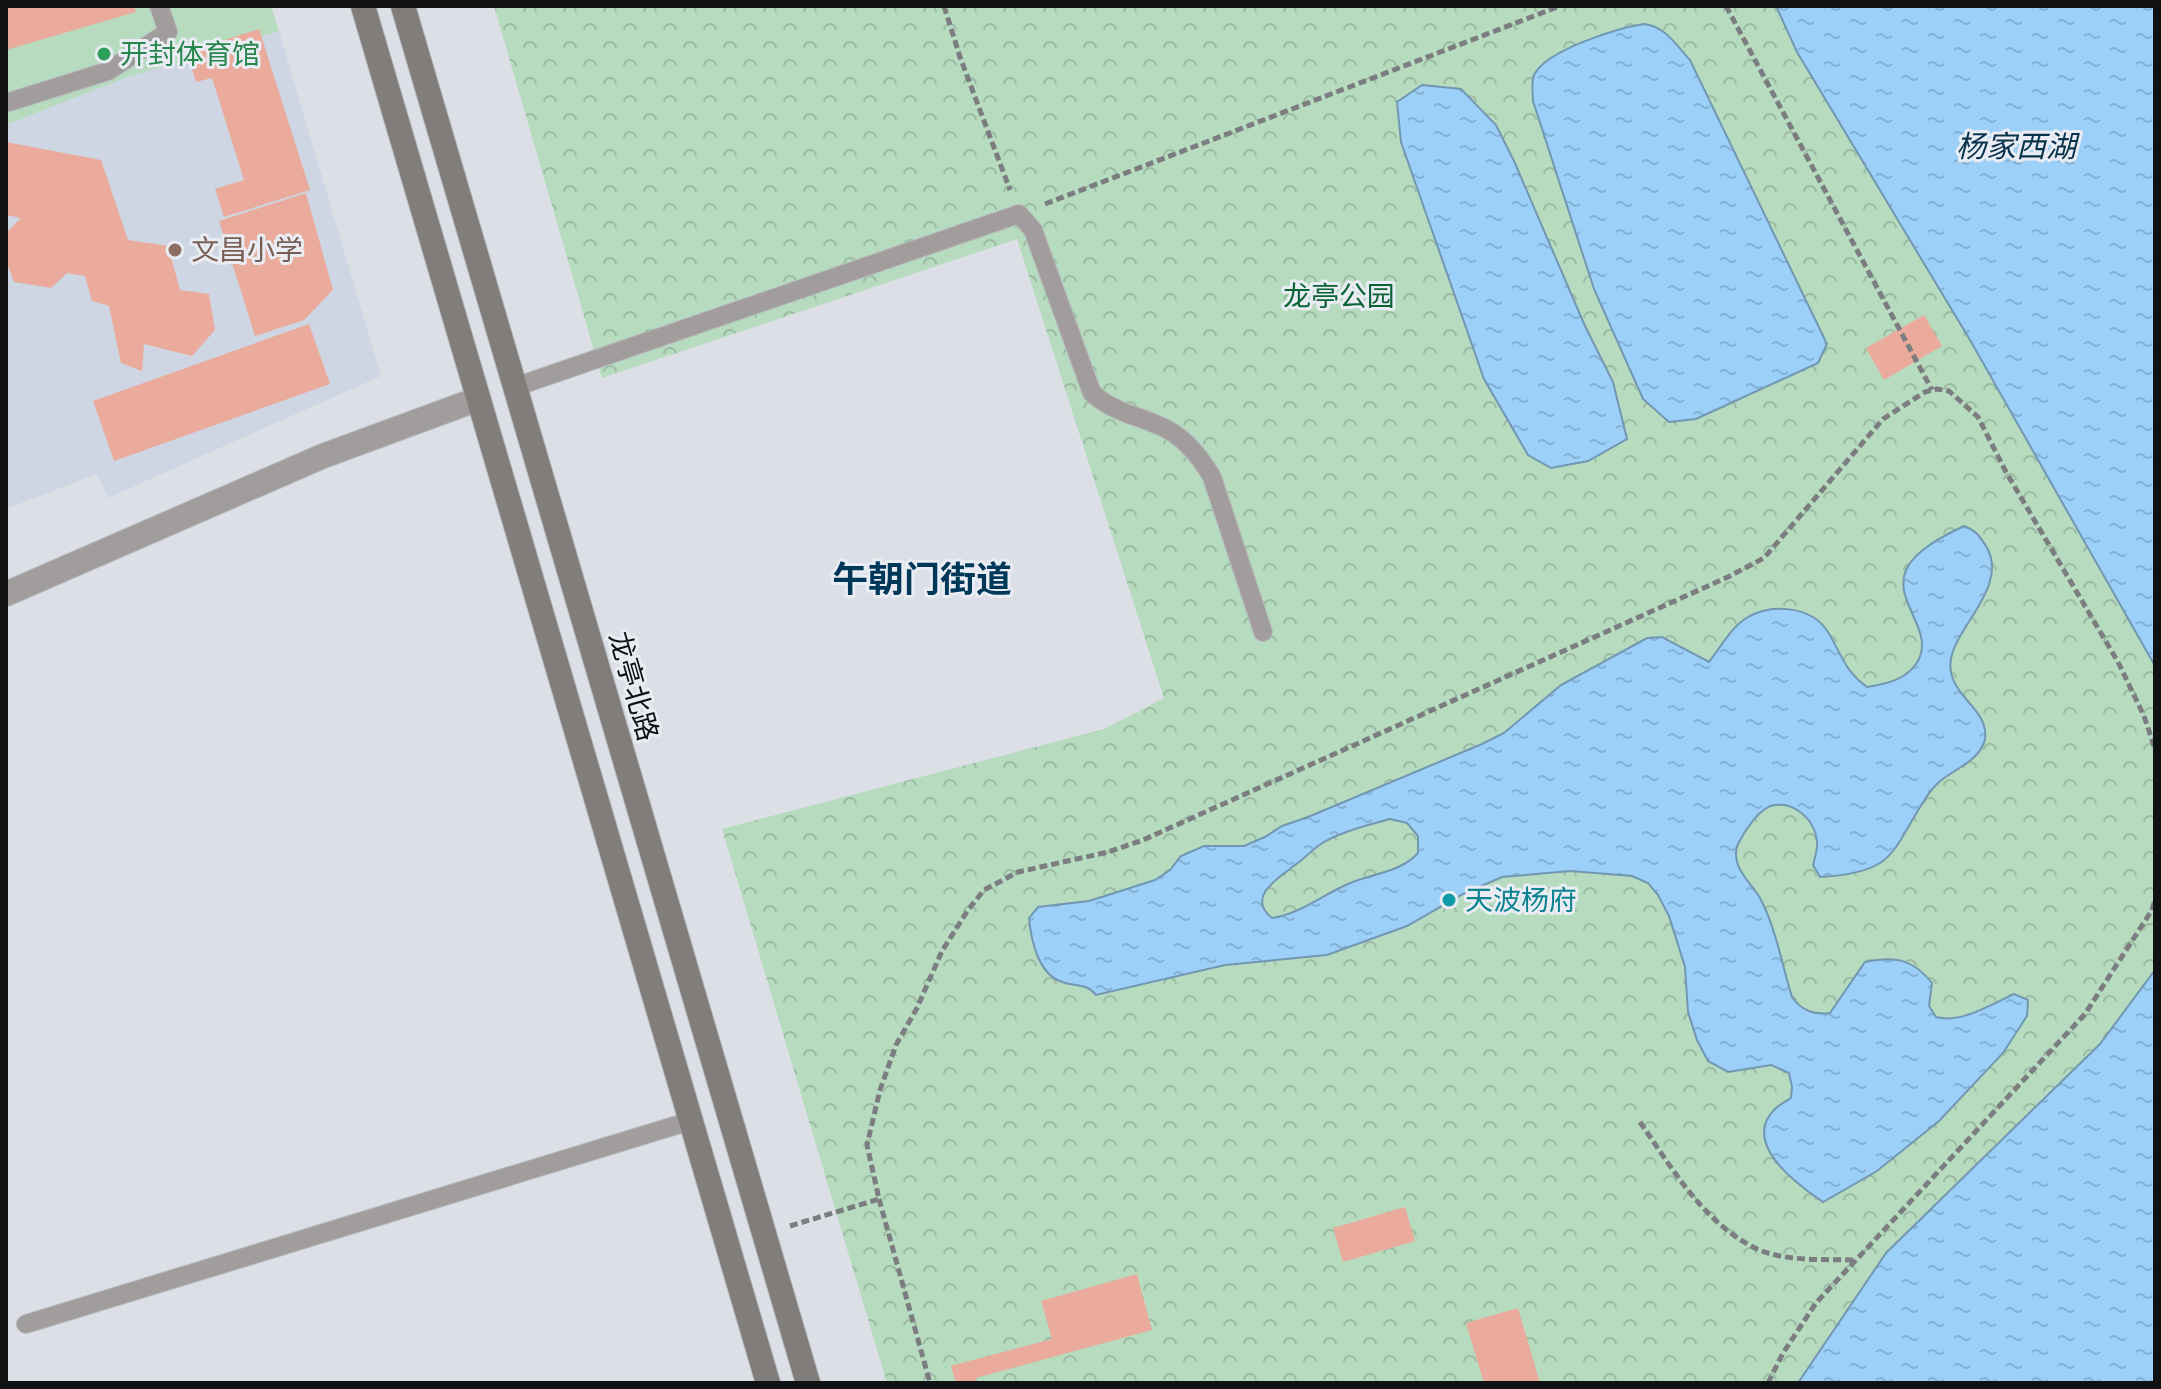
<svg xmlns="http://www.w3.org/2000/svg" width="2161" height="1389" font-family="Quicksand,'Noto Sans SC',sans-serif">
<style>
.built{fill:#cdd6e2}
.park{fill:url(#park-crowns)}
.pitch{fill:#b6dbbf}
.water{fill:url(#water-ripples);stroke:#7297b3;stroke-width:2;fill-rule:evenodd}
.building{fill:#eaab9c}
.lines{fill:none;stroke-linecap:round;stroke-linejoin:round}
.lane-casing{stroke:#b7bbc0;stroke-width:20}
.street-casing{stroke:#b7bbc0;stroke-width:26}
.secondary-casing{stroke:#b7bbc0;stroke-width:26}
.path{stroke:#7b7d81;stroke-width:5;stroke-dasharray:8 4;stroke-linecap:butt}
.lane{stroke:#a09d9c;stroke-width:18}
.street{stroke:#a09d9c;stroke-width:24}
.secondary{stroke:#817d7b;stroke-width:24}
.leisure-dot{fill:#2e9e5b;stroke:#e9edf3;stroke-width:3}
.education-dot{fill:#8d6e63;stroke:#e9edf3;stroke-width:3}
.culture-dot{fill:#0f9aa8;stroke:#e9edf3;stroke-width:3}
.labels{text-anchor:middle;stroke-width:6;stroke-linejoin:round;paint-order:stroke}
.leisure-label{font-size:28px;fill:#27864d;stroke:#e9edf3;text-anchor:start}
.education-label{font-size:28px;fill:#785e54;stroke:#e9edf3;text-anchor:start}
.park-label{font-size:28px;fill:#0a6335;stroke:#e9edf3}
.street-label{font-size:28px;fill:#101113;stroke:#e9edf3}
.culture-label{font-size:28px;fill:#0d838f;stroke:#e9edf3;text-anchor:start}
.water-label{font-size:30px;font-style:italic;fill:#09324d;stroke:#e9edf3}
.district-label{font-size:36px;font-weight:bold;fill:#00385a;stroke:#e9edf3}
</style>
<defs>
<pattern id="park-crowns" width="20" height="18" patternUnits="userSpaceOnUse" patternTransform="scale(2)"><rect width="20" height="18" fill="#b6dbbf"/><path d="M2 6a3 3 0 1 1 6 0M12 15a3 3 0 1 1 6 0" fill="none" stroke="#9bbba3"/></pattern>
<pattern id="water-ripples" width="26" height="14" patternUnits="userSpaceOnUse" patternTransform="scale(2)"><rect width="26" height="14" fill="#9cd0f8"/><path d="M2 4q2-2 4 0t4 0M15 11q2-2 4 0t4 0" fill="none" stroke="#85b2d4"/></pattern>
</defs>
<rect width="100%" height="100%" fill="#dce0e6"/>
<path class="built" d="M279 31 381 376 108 498 97 474 6 509V125L125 78Z"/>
<path class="park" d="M494 6H2155V1383H887L722 829 1104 729 1164 698 1017 239 602 378Z"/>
<path class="pitch" d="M6 6H271L279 31 125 78 6 125Z"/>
<g class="water">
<path d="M1776 6H2155V666L1970 340 1797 52Z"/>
<path d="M1644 24C1665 26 1677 46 1690 60L1827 344 1818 363 1696 419 1669 422 1643 399 1594 289 1533 101C1533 93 1531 82 1534 75 1546 50 1618 28 1644 24Z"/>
<path d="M1422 85 1461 89 1496 125 1514 161 1585 326 1613 382 1627 439 1588 461 1551 468 1528 455 1484 379 1401 142 1397 102Z"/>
<path d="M1964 526C1976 531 1979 535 1986 546 2008 582 1964 620 1953 651 1938 693 1990 705 1985 739 1981 761 1951 770 1937 784 1916 804 1902 850 1880 863 1864 873 1839 876 1820 877L1813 865C1815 857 1818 848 1817 841 1815 821 1796 802 1775 805 1760 806 1744 832 1738 844 1729 866 1751 882 1760 898 1776 928 1782 965 1792 997 1802 1011 1814 1015 1830 1013L1865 962C1894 956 1912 958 1932 983L1929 1006 1936 1017C1961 1024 1992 1004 2014 994L2028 1000 2027 1016 2003 1053 1939 1121 1877 1171 1823 1202C1798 1185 1740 1143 1775 1109 1779 1105 1786 1101 1791 1098L1792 1087 1789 1073 1771 1065 1728 1072 1708 1061 1697 1040 1688 1012 1685 967 1669 916 1658 895 1648 883 1632 876 1571 871 1502 877 1463 894 1407 926 1327 955 1225 965 1096 995C1087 983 1076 987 1062 982 1038 974 1031 940 1029 918L1038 907 1089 901 1155 880 1170 870 1181 856 1204 846H1244L1265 837 1282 826 1308 817 1482 744 1504 733 1561 685 1647 638 1662 637 1709 662C1720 648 1730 629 1745 619 1769 602 1812 606 1828 632 1842 655 1844 670 1867 687 1886 684 1905 680 1916 664 1938 632 1892 603 1906 570 1915 550 1945 535 1964 526ZM1390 819 1407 823 1418 836V853C1400 873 1372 873 1348 884 1322 895 1302 913 1272 918 1244 896 1282 876 1299 862 1307 856 1315 847 1324 842 1344 831 1368 825 1390 819Z"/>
<path d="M2155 970V1383H1798L1886 1253 2100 1044Z"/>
</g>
<g class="building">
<path d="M6 6H134L136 12 6 50Z"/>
<path d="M259 29 310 190 224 217 215 189 244 180 212 78 196 82 187 52Z"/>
<path d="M6 142 101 160 128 240 168 246 180 290 209 294 215 330 192 356 144 344 142 371 121 363 109 306 92 301 85 276 67 273 51 288 14 282 6 261V233L21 218 6 215Z"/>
<path d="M306 193 333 290 304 320 255 336 219 221Z"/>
<path d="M1924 315 1942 346 1884 380 1866 348Z"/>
<path d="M309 324 330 384 114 461 93 401Z"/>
<path d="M1405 1207 1415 1241 1343 1262 1333 1228Z"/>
<path d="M1137 1274 1152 1330 976 1378 977 1383H956L951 1366 1052 1339 1041 1301Z"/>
<path d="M1518 1308 1540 1383H1484L1466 1323Z"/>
</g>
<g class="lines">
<defs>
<g id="lane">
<path d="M6 103 108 71 168 32 159 6"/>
<path d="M515 387 1019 214 1033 230 1092 393C1118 416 1142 415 1170 431 1187 441 1202 460 1212 477L1263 632"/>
<path d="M26 1324 690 1121"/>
</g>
<path id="street" d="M6 594 323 456 478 399"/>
<g id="secondary">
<path d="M363 6 768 1383"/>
<path d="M403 6 808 1383"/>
</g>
</defs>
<use href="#lane" class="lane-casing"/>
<use href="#street" class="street-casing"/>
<use href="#secondary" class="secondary-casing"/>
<g class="path">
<path d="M944 6 960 57 1010 190"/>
<path d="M1726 6 1932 390"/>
<path d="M1045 204 1560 6"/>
<path d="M1640 1122C1672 1168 1703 1223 1757 1249 1786 1262 1824 1259 1855 1260"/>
<path d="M879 1199 930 1383"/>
<path d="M790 1226 879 1199 867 1145 880 1090 896 1045 917 1008 942 951 968 910 984 890 1018 872 1108 852 1143 840 1728 577 1764 558 1883 419 1925 392 1937 389 1949 391 1978 417 2006 472 2118 662 2144 716 2155 749"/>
<path d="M1768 1383 1783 1353 1816 1303 2085 1014 2152 910 2155 900"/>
</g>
<use href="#lane" class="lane"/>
<use href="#street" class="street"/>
<use href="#secondary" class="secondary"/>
</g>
<circle class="leisure-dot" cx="104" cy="54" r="8"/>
<circle class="education-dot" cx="175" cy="250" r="8"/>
<circle class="culture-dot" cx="1449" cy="900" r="8"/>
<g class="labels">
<g class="leisure-label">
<text x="120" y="64">开封体育馆</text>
</g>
<g class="education-label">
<text x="191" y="260">文昌小学</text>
</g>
<g class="park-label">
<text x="1339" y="306">龙亭公园</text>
</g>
<g class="street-label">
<text transform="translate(634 686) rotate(74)" y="10">龙亭北路</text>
</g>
<g class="culture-label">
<text x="1465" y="910">天波杨府</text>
</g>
<g class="water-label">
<text x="2016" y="157">杨家西湖</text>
</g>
<g class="district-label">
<text x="922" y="592">午朝门街道</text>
</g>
</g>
<rect width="2161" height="1389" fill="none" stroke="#101113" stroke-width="16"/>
</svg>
